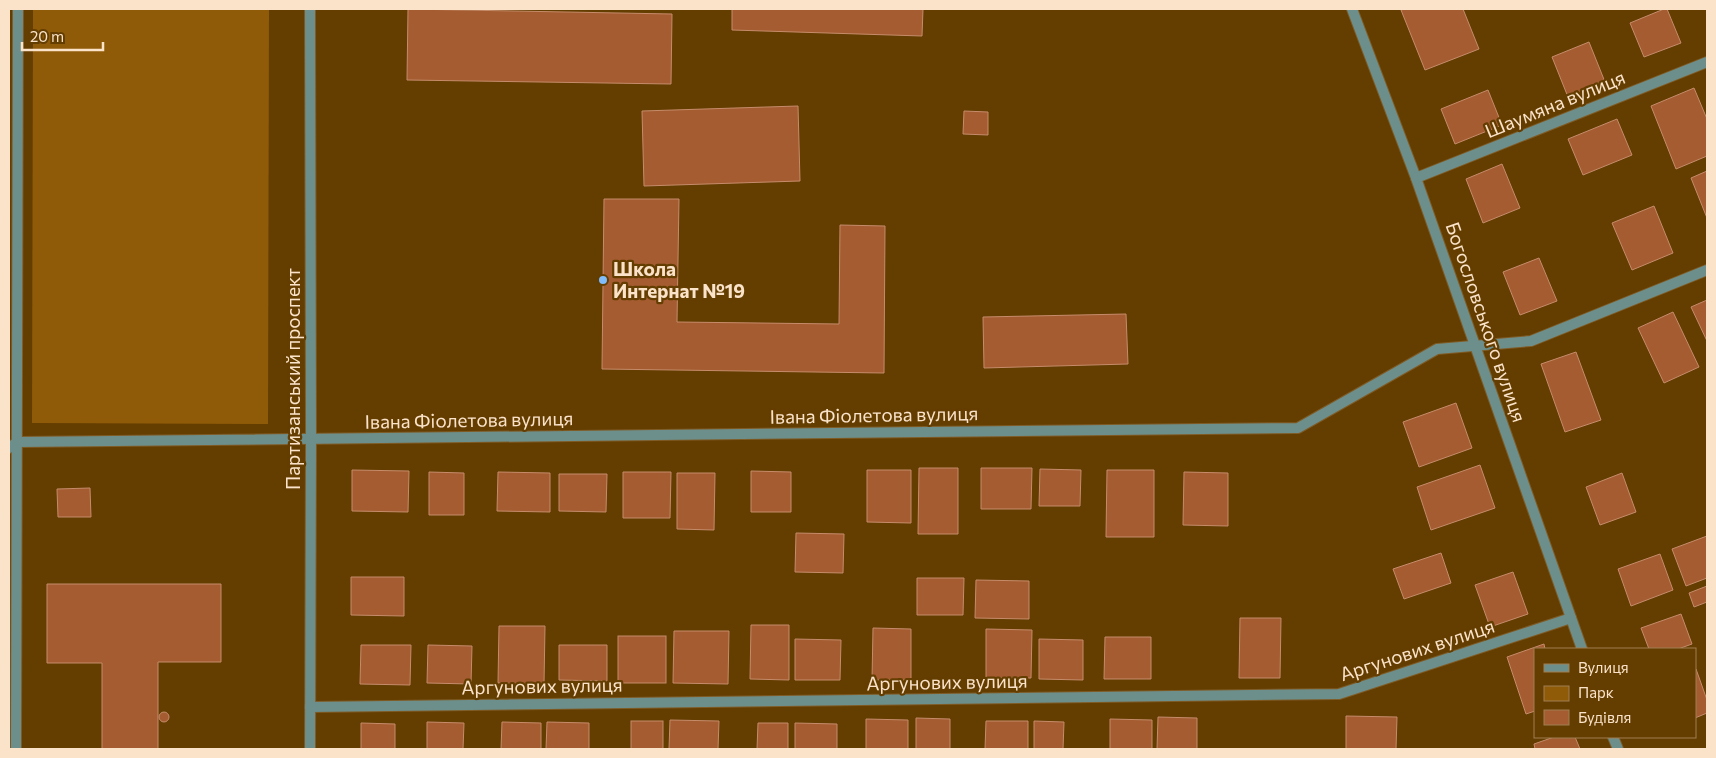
<svg xmlns="http://www.w3.org/2000/svg" width="1716" height="758" font-family="Commissioner,sans-serif">
<style>
.green{fill:#8f5b08}
.building{fill:#a45c30;stroke:#c68c6b}
.lines{fill:none;stroke-linecap:round;stroke-linejoin:round}
.minor-casing{stroke:#7f5b25;stroke-width:12}
.tertiary-casing{stroke:#7f5b25;stroke-width:12}
.minor{stroke:#6c8f8c;stroke-width:10}
.tertiary{stroke:#6c8f8c;stroke-width:10}
.poi-dot{fill:#81bcfa;stroke:#643d01;stroke-width:2}
.labels{text-anchor:middle;stroke-width:4.5;stroke-linejoin:round;paint-order:stroke}
.street-label{font-size:19px;fill:#fae3c9;stroke:#643d01}
.poi-label{font-size:19px;font-weight:bold;fill:#fae3c9;stroke:#643d01;text-anchor:start}
</style>
<rect width="100%" height="100%" fill="#643d01"/>
<path class="green" d="M33 9H269L268 424 32 423Z"/>
<g class="building">
<path d="M408 9 672 14 671 84 407 80Z"/>
<path d="M732 9H923L922 36 732 30Z"/>
<path d="M1405 9H1463L1479 49 1425 70 1401 10Z"/>
<path d="M1664 9H1667L1681 43 1644 57 1630 23Z"/>
<path d="M1589 42 1605 82 1568 97 1552 57Z"/>
<path d="M1694 88 1707 119V156L1676 169 1651 106Z"/>
<path d="M1488 90 1502 125 1455 144 1441 109Z"/>
<path d="M798 106 800 181 644 186 642 111Z"/>
<path d="M964 111 988 112V135L963 134Z"/>
<path d="M1617 119 1632 155 1583 175 1568 139Z"/>
<path d="M1502 164 1520 208 1483 223 1466 179Z"/>
<path d="M1707 171V218L1691 178Z"/>
<path d="M604 199H679L677 322 839 324 840 225 885 226 884 373 602 369Z"/>
<path d="M1654 206 1673 253 1632 270 1612 223Z"/>
<path d="M1539 258 1557 301 1520 315 1503 272Z"/>
<path d="M1707 300V341L1691 307Z"/>
<path d="M1673 312 1699 367 1664 383 1638 328Z"/>
<path d="M1126 314 1128 364 984 368 983 317Z"/>
<path d="M1576 352 1601 420 1565 432 1541 364Z"/>
<path d="M1456 403 1472 448 1419 467 1403 422Z"/>
<path d="M1480 465 1495 508 1431 530 1417 487Z"/>
<path d="M919 468H958V534H918Z"/>
<path d="M981 468H1032L1031 509H981Z"/>
<path d="M1040 469 1081 470 1080 506H1039Z"/>
<path d="M352 470 409 471 408 512 352 511Z"/>
<path d="M867 470H911V523L867 522Z"/>
<path d="M1107 470H1154V537H1106Z"/>
<path d="M751 471 791 472V512H751Z"/>
<path d="M429 472 464 473V515H429Z"/>
<path d="M498 472 550 473V512L497 511Z"/>
<path d="M623 472H671L670 518H623Z"/>
<path d="M1184 472 1228 473V526L1183 525Z"/>
<path d="M677 473H715L714 530 677 529Z"/>
<path d="M1622 473 1636 512 1600 525 1586 487Z"/>
<path d="M559 474H607L606 512 559 511Z"/>
<path d="M90 488 91 517H58L57 489Z"/>
<path d="M796 533 844 534 843 573 795 572Z"/>
<path d="M1707 536V578L1686 586 1672 549Z"/>
<path d="M1441 553 1451 583 1404 599 1393 569Z"/>
<path d="M1660 554 1673 590 1631 606 1618 569Z"/>
<path d="M1513 572 1528 614 1490 627 1475 585Z"/>
<path d="M351 577H404V616L351 615Z"/>
<path d="M917 578H964L963 615H917Z"/>
<path d="M976 580 1029 581V619L975 618Z"/>
<path d="M47 584H221V662H158V749H102V663H47Z"/>
<path d="M1707 586V602L1694 607 1689 593Z"/>
<path d="M1681 614 1692 644 1678 649H1649L1641 628Z"/>
<path d="M1240 618H1281L1280 678H1239Z"/>
<path d="M751 625H789V680L750 679Z"/>
<path d="M499 626H545L544 684 498 683Z"/>
<path d="M873 628 911 629V680H872Z"/>
<path d="M986 629 1032 630 1031 678H986Z"/>
<path d="M674 631H729L728 684 673 683Z"/>
<rect x="618" y="636" width="48" height="47"/>
<path d="M1105 637H1151V679H1104Z"/>
<path d="M795 639 841 640 840 680H795Z"/>
<path d="M1039 639 1083 640V680L1039 679Z"/>
<path d="M1544 644 1545 649H1535V711L1526 714 1507 657Z"/>
<path d="M361 645H411L410 685 360 684Z"/>
<path d="M428 645 472 646 471 684 427 683Z"/>
<path d="M559 645H607V681L559 680Z"/>
<path d="M1696 669 1707 700V713L1695 718V670Z"/>
<circle cx="164" cy="717" r="5"/>
<path d="M1346 716 1397 717 1396 749H1346Z"/>
<path d="M1158 717 1197 718V749H1157Z"/>
<path d="M916 718 950 719V749H916Z"/>
<path d="M866 719 908 720V749H866Z"/>
<path d="M1110 719 1152 720V749H1110Z"/>
<path d="M670 720 719 721 718 749H669Z"/>
<rect x="631" y="721" width="32" height="28"/>
<path d="M986 721H1028V749H985Z"/>
<path d="M1034 721 1064 722 1063 749H1034Z"/>
<path d="M427 722 464 723 463 749H427Z"/>
<path d="M502 722 541 723V749H501Z"/>
<path d="M547 722 589 723V749H546Z"/>
<path d="M361 723 395 724V749H361Z"/>
<path d="M758 723H788V749H757Z"/>
<path d="M795 723 837 724V749H795Z"/>
<path d="M1554 737H1575L1580 749H1535L1534 744Z"/>
</g>
<g class="lines">
<defs>
<g id="minor">
<path d="M1352 9 1416 178 1582 649"/>
<path d="M1416 178 1707 62"/>
<path d="M9 448 17 442 1298 428 1437 349 1531 341 1707 270"/>
<path d="M310 707 1339 694 1571 618"/>
<path d="M1613 737 1618 749"/>
<path d="M16 749 18 9"/>
</g>
<path id="tertiary" d="M310 9 311 439 310 749"/>
</defs>
<use href="#minor" class="minor-casing"/>
<use href="#tertiary" class="tertiary-casing"/>
<use href="#minor" class="minor"/>
<use href="#tertiary" class="tertiary"/>
</g>
<circle class="poi-dot" cx="603" cy="280" r="5"/>
<g class="labels">
<g class="street-label">
<text transform="translate(1555 104) rotate(-22)" y="7">Шаумяна вулиця</text>
<text transform="translate(1486 322) rotate(71)" y="7">Богословського вулиця</text>
<text transform="translate(293 379) rotate(-90)" y="7">Партизанський проспект</text>
<text transform="translate(874 415) rotate(-1)" y="7">Івана Фіолетова вулиця</text>
<text transform="translate(469 420) rotate(-1)" y="7">Івана Фіолетова вулиця</text>
<text transform="translate(1417 650) rotate(-18)" y="7">Аргунових вулиця</text>
<text transform="translate(947 682) rotate(-1)" y="7">Аргунових вулиця</text>
<text transform="translate(542 686) rotate(-1)" y="7">Аргунових вулиця</text>
</g>
<g class="poi-label">
<text x="613" y="276">Школа<tspan x="613" dy="22">Интернат №19</tspan></text>
</g>
</g>
<rect width="1716" height="758" fill="none" stroke="#fae3c9" stroke-width="20"/>
<rect x="1534" y="648" width="162" height="90" fill="#643d01" stroke="#a07f51"/>
<rect x="1544" y="664" width="25" height="8" fill="#6c8f8c" stroke="#a07f51"/>
<text x="1578" y="673" font-size="15" fill="#fae3c9">Вулиця</text>
<rect x="1544" y="686" width="25" height="15" fill="#8f5b08" stroke="#a07f51"/>
<text x="1578" y="698" font-size="15" fill="#fae3c9">Парк</text>
<rect x="1544" y="710" width="25" height="15" fill="#a45c30" stroke="#a07f51"/>
<text x="1578" y="723" font-size="15" fill="#fae3c9">Будівля</text>
<path d="M22 42v8h81v-8" fill="none" stroke="#fae3c9" stroke-width="2.5"/>
<text x="30" y="42" font-size="15" fill="#fae3c9" stroke="#643d01" stroke-width="4" paint-order="stroke">20 m</text>
</svg>
